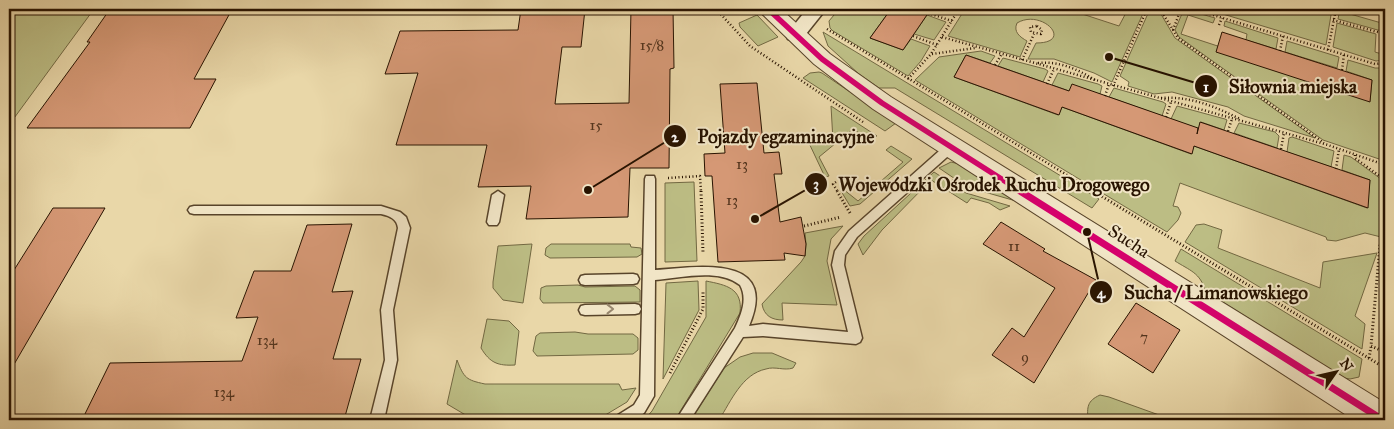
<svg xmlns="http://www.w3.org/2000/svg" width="1394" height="429" font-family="'IM FELL Great Primer',serif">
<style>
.green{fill:#bcbd84;stroke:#726842}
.building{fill:#d59875;stroke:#281300}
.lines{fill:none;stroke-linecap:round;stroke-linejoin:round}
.service-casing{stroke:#58442a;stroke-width:3}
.minor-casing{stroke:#58442a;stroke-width:3}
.tertiary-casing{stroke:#58442a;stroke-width:2}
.path-far1{stroke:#281300;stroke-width:2.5;stroke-dasharray:1 2.5;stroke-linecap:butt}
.path{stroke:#281300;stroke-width:3;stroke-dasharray:1 2.5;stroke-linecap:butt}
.service{fill:#f1e5c6;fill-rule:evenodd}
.minor{fill:#f1e5c6;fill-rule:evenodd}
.tertiary{fill:#f1e5c6;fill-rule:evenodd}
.cycleway-far1-casing{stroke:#f1e5c6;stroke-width:8}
.cycleway-casing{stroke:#f1e5c6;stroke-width:10}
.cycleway-far1{stroke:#d6006c;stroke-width:5.5}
.cycleway{stroke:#d6006c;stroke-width:7}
.oneway{stroke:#97866d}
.labels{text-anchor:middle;stroke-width:4;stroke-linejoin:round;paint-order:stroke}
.number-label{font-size:15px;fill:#53341d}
.street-label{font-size:18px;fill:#281300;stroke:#f1e5c6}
.leader{fill:none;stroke:#281300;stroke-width:2}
.callout-dot{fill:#281300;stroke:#f1e5c6;stroke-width:2}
.mark-label{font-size:15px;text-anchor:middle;font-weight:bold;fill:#fff}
.callout-label{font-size:19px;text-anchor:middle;font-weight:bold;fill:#281300;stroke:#f1e5c6;stroke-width:4;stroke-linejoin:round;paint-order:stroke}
</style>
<rect width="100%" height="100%" fill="#e9d7a8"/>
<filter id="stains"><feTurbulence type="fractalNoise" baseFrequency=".004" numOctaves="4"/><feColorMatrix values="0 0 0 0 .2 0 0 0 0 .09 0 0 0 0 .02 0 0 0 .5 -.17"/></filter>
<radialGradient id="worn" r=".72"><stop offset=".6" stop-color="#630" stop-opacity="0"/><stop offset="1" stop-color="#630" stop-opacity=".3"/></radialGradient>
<g class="green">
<path d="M9 9H94L9 125Z"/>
<path d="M839 9H891L870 38 903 50 911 39 930 46 921 61 908 76 833 31 830 28 829 21Z"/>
<path d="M965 9H1067L1119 26 1128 9H1145L1112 82 1094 73 1054 59H1028L1036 43C1075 43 1042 8 1017 23 1013 32 1020 37 1027 41L1020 57 948 36Z"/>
<path d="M1150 9H1158L1175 38 1315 138 1244 116 1228 107 1172 92 1154 94 1128 86 1129 82 1120 76Z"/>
<path d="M1184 9 1215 18 1213 23 1188 15 1181 34 1242 54 1370 101 1372 80 1346 71 1348 60 1375 68H1385V161L1323 140 1179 37 1175 30Z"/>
<path d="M1206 9H1332L1326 45Z"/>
<path d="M1340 9H1343V12L1385 24V32L1338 19Z"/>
<path d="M757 15 778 37 758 46 740 27 739 23Z"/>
<path d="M927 15 946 22 934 40 914 34Z"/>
<path d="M1225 21 1278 38 1276 49 1246 40 1247 34 1224 26Z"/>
<path d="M1337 23 1376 34 1375 52 1385 55V60L1376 61 1333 47Z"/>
<path d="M823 32 1099 199 1092 208 895 88H879L859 74 828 46Z"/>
<path d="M1287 41 1339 57 1337 68 1285 52Z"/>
<path d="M981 51 995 56 990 63 966 55 954 77 1058 115 1062 107 1191 154 1194 146 1367 208 1370 180 1342 170 1344 155 1351 157 1385 182V238L1365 233 1336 241 1327 240 1326 237 1180 183 1173 206 1178 207 1181 213 1178 220 1167 232 915 80 939 57Z"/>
<path d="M1003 58 1045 69 1048 71 1043 82 998 66Z"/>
<path d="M819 72 822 73 896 123 885 131 803 78 810 73Z"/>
<path d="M1058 73 1098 84 1102 86 1100 94 1069 91 1052 85Z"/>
<path d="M1114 88 1163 102 1166 104 1162 116 1109 97Z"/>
<path d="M831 106 877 136 870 140 853 129 819 157 829 176 825 177 808 141H833Z"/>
<path d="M1177 106 1225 119 1227 120 1224 130 1201 122 1199 129 1171 119Z"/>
<path d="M1239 123 1275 132 1279 136 1277 148 1234 133Z"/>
<path d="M1292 137 1334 151 1331 167 1287 152 1289 138Z"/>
<path d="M891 146 912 159 860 204 850 206 841 191 843 189 858 201 903 162 886 150Z"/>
<path d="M951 162 959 164 1016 201 967 187 939 168Z"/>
<path d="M934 172 966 193 1010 206 1000 210 989 203 971 198 967 203 931 180 882 230 863 255 858 244 864 236Z"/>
<path d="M694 182 697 261 665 262V183Z"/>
<path d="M1204 224 1222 230 1218 248 1320 288 1323 262 1377 253 1355 316 1365 324 1362 349 1185 242 1196 225Z"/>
<path d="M843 226 831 239 827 261 837 305 782 303 783 320C772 320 764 316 762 304L801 262 805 256 806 244 805 233Z"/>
<path d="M532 244 523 303 503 300 493 288V282L498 246Z"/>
<path d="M551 244H630L631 247 641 248 642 254 637 257 550 258 545 255 546 248Z"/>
<path d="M1181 249 1362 359 1359 377 1350 379 1344 378 1205 291C1201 273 1189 270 1175 261Z"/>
<path d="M698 281 699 310 663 379 666 283Z"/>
<path d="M706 281C726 285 743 288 740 313L675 420H644L652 411 706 317Z"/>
<path d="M578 285 585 287 635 286 640 290V302L543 303 540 299 541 288 546 286Z"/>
<path d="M487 319 509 321 519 331 515 365C498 366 490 363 481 348Z"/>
<path d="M575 332 588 334H633L638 338V350L633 354 537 356 533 351 536 336 540 333Z"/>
<path d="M753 353H772L796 363 793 368C784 371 775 366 766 369 742 374 731 401 719 420H691L724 368 740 357Z"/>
<path d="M457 360C464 378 466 380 485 384H619L622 390 636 388 627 402 597 420H474L447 404Z"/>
<path d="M1100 395 1109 397 1173 420H1088C1087 407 1087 401 1100 395Z"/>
</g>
<g class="building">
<path d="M110 9H152L149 14 230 13 194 79H216L190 128H27L90 42H87Z"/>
<path d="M521 9H585L581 47H562L555 104 629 103 631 9H673L674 68 670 69 669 168H630L628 217 526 219 531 186 478 187 487 145H396L418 73 385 74 400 31 518 30Z"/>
<path d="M891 9H931L903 50 870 38Z"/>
<path d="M1222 32 1372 80 1370 102 1216 52Z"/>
<path d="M966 55 1069 91 1072 84 1198 128 1197 134 1200 122 1370 180 1368 208 1194 146 1192 154 1062 107 1059 115 954 77Z"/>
<path d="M757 83 764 153 779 152 782 174H774L780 222 801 217 806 244 805 256 784 253 785 260 718 262 712 176H705L704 154 725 153 720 84Z"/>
<path d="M53 208H105L9 373V278Z"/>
<path d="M1001 222 1045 249 1043 251 1096 280 1034 383 992 355 1012 328 1024 337 1055 288 983 244Z"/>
<path d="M352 224 332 292 353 291 333 359H361L344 420H82L110 363 242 361 258 317 236 318 254 271H291L307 225Z"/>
<path d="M1136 303 1180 330 1153 373 1108 344Z"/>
</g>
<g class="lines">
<defs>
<g id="service">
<path d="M951 143 956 147 955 150 857 237 845 255 844 265 862 338 860 342 856 344 763 336 743 337 690 420H676L735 328C741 315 748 299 740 285 718 268 681 278 655 280L654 396 644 413 634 420H616L618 415 634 405 640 395 645 179 646 176H654L655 179V270C697 267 780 253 749 326L763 324 848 332 832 265 835 251 849 231 947 144Z"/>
<path d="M498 191 504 195 499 222 497 225H489L487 222 492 195Z"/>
<path d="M194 206H381L400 212 406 217 410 228 393 310 397 360 384 420H370L385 360 381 310 398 228C397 219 390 216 381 214H194L190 213 188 210 190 207Z"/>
<path d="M633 274 637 275 639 279 637 283 633 284 585 285 581 284 579 280 581 276 585 275Z"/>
<path d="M635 304 639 305 641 309 639 313 635 314 585 315 581 314 579 310 581 306 585 305Z"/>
</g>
<path id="minor" d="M807 9H826L802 39 795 41 788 39 786 35Z"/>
<path id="tertiary" d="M757 9H781L830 54 891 97 1385 403V420H1354L873 109 814 64Z"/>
</defs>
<use href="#service" class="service-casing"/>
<use href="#minor" class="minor-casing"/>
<use href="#tertiary" class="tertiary-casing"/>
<g class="path-far1">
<path d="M716 9 750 46 863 122"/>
<path d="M1160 9 1178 38 1324 143"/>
<path d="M1193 9 1375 64 1385 63"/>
<path d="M928 13 952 21"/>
<path d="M1333 20 1385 34"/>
<path d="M1219 25 1222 18"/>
<path d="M1037 26 1042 30 1041 34 1031 32 1030 27Z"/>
<path d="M827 29 1095 192"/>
<path d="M1173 30 1181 9"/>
<path d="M913 36 937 45"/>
<path d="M942 37 1328 145 1385 165"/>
<path d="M1328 50 1336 9"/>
<path d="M1280 51 1283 36"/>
<path d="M932 54 975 48"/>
<path d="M1022 60 1034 34"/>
<path d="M1038 63C1060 61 1077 69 1095 80"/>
<path d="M995 65 1001 55"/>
<path d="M1342 70 1344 54"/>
<path d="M908 79 931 54 959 9"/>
<path d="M1047 84 1054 69"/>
<path d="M1113 86 1147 9"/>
<path d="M1105 96 1109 84"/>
<path d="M1161 98C1190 96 1214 106 1240 119"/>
<path d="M1166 117 1171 102"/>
<path d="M1228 131 1232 119"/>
<path d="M1281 149 1284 133"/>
<path d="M1355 155V158L1385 180"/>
<path d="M1336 169 1339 149"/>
<path d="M668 178 700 176 701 192"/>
<path d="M952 180 972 192"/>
<path d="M836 182 833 184 838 192"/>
</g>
<g class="path">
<path d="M701 191 703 253"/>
<path d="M837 191 850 213"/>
<path d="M970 191 972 192"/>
<path d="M1093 191 1385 368"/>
<path d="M804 226 841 217"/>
<path d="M1380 245 1371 346 1385 352"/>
<path d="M1369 358 1371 347"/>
<path d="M670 373 703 309V290"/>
</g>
<use href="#service" class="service"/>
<use href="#minor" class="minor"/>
<use href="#tertiary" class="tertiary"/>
<defs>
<path id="cycleway-far1" d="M768 9 822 59 882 103 1022 192"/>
<path id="cycleway" d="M1020 191 1383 420"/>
</defs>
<use href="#cycleway-far1" class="cycleway-far1-casing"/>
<use href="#cycleway" class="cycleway-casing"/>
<use href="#cycleway-far1" class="cycleway-far1"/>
<use href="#cycleway" class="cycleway"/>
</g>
<defs><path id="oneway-chevron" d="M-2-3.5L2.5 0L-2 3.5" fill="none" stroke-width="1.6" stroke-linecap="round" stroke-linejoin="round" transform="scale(1.25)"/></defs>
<use class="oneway" href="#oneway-chevron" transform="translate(610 309)"/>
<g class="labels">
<g class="number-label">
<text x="652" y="50">15/8</text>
<text x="596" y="130">15</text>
<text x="742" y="169">13</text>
<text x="732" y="205">13</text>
<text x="1014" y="251">11</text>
<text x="1144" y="342">7</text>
<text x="267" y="345">134</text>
<text x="1025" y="362">9</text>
<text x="224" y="397">134</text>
</g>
<g class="street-label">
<text transform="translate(1129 241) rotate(33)" y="6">Sucha</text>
</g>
</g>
<path class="leader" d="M1109 57L1206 86M588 190L675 136M755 219L816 184M1087 232L1101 292"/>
<g class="callout-dot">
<circle cx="1109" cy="57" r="5"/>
<circle cx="588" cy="190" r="5"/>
<circle cx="755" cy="219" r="5"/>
<circle cx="1087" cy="232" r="5"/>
<circle cx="1206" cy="86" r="12"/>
<circle cx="675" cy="136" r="12"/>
<circle cx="816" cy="184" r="12"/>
<circle cx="1101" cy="292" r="12"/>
</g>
<g class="mark-label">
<text x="1206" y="92">1</text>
<text x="675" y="142">2</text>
<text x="816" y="189">3</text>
<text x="1101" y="298">4</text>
</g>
<g class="callout-label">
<text x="1293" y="93">Siłownia miejska</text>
<text x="786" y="143">Pojazdy egzaminacyjne</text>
<text x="994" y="191">Wojewódzki Ośrodek Ruchu Drogowego</text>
<text x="1216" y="299">Sucha / Limanowskiego</text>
</g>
<rect width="1394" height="429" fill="none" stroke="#e9d7a8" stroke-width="30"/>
<rect x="10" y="10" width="1374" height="409" fill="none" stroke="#281300" stroke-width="2.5"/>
<rect x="15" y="15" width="1364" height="399" fill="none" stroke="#281300"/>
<g transform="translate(1336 372) rotate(56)" stroke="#f1e5c6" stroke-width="4" paint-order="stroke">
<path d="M0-4L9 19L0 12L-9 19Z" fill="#281300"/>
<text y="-8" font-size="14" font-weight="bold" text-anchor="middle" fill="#281300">N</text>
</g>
<rect width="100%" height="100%" filter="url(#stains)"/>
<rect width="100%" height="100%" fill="url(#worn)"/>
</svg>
